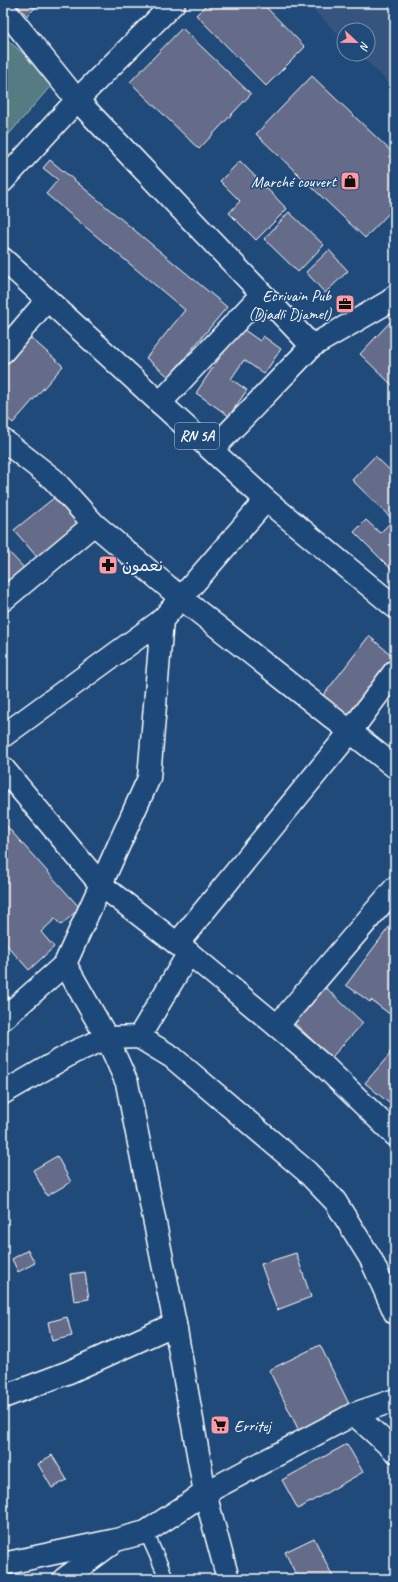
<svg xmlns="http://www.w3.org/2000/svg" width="398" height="1582" font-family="Caveat,'Playpen Sans Arabic',sans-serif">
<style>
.built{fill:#34547e}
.green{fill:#557c83;stroke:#aabec1}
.building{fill:#656c89;stroke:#fff}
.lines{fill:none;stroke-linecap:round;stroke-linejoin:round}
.lane-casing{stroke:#fff;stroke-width:16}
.street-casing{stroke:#fff;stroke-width:25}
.primary-casing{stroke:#fff;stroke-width:25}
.lane{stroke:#1f4a7a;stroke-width:13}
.street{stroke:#1f4a7a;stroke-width:22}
.primary{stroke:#1f4a7a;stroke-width:22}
.labels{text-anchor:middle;stroke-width:3;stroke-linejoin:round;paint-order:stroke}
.shield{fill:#1f4a7a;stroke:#bcc9d7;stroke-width:1}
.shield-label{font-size:15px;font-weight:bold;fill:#fff}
.poi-label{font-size:16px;fill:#fff;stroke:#1f4a7a;text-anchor:end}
</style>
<rect width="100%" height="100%" fill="#1f4a7a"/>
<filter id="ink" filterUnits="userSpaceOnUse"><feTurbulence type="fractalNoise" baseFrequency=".025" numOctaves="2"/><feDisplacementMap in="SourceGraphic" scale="8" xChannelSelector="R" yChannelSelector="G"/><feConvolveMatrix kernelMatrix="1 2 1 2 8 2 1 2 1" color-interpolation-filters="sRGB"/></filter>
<g filter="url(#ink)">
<path class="built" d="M306 3H395V89L359 54H368V30H344V40Z"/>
<path class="green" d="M3 36 55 81 3 141Z"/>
<g class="building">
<path d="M15 3H40L27 16Z"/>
<path d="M208 3H262L305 47 266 86 196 15Z"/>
<path d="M182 28 251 94 199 149 130 82Z"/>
<path d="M312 76 395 155V207L365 238 256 134Z"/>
<path d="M50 160 227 307 169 377 146 358 185 310 46 194 58 180 43 168Z"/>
<path d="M240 161 287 209 256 240 229 213 240 201 220 181Z"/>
<path d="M289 212 324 245 298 272 264 239Z"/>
<path d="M329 250 348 271 325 293 306 272Z"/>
<path d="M390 322 395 327V388L360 354Z"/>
<path d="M240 327 260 341 263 336 281 349 264 374 244 360 231 379 247 390 229 416 196 393Z"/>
<path d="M23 331 63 366 13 423 3 415V355Z"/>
<path d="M395 411V419L391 415Z"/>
<path d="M375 456 395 475V573L354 532 366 520 380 533 393 520 352 480Z"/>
<path d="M60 493 82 520 37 557 14 530Z"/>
<path d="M3 546 29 573 3 593Z"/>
<path d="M369 636 395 658 349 718 322 697Z"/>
<path d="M3 822 80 908 61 925 55 919 41 932 54 947 29 970 3 941Z"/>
<path d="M395 919V1010L391 1015 371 1000 370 1002 346 985Z"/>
<path d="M321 983 363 1023 331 1058 289 1018Z"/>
<path d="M3 991 9 998 3 1003Z"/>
<path d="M395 1046V1108L365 1083 390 1054 389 1053Z"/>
<path d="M57 1156 71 1182 47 1196 33 1170Z"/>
<path d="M28 1250 35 1263 18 1272 12 1259Z"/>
<path d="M296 1253 311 1297 277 1310 261 1264Z"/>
<path d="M85 1272 89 1299 74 1301 70 1274Z"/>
<path d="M67 1317 72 1336 52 1341 48 1322Z"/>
<path d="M320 1345 353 1412 302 1437 269 1370Z"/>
<path d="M347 1444 363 1472 298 1509 282 1480Z"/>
<path d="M52 1455 67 1480 52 1488 38 1464Z"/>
<path d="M314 1538 334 1579H298L285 1552Z"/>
</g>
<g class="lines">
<defs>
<path id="lane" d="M146 1532 167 1579"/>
<g id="street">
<path d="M3 8 77 100 312 346"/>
<path d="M3 181 77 100 174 3"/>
<path d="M3 352 47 300"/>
<path d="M160 403 262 294"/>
<path d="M3 440 53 479 94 524 181 598 395 767"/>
<path d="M212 450 312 346 390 301 395 296"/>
<path d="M3 600 94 524"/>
<path d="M3 736 162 620"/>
<path d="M3 768 101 885 189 953 277 1026 325 1067 395 1135"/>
<path d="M177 944 351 731 395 671"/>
<path d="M65 964 107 1038 127 1083 175 1324 205 1493 228 1579"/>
<path d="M3 1019 65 964 149 778 162 620 266 500"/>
<path d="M277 1026 395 888"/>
<path d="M139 1037 189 953"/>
<path d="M3 1093 74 1052 107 1038 139 1037 172 1057 306 1171 335 1201 371 1259 395 1313"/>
<path d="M3 1397 69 1372 175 1324"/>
<path d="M354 1414 395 1451"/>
<path d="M3 1564 116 1540 146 1532 205 1493 354 1414 395 1400"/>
<path d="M64 1579 111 1544"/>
</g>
<path id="primary" d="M3 259 266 500 395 607"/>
</defs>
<use href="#lane" class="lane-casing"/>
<use href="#street" class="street-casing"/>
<use href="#primary" class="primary-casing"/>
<use href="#lane" class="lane"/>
<use href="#street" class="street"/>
<use href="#primary" class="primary"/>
</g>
</g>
<defs>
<symbol id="shop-square" viewBox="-11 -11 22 22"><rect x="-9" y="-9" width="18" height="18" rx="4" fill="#ff9aa2" stroke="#1f4a7a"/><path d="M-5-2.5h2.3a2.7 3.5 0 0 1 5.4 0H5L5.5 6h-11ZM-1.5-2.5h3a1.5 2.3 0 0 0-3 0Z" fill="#111"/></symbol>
<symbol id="office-square" viewBox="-11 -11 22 22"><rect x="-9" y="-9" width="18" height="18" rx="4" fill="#ff9aa2" stroke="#1f4a7a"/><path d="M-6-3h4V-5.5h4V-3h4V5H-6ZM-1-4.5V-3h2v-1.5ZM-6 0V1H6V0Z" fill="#111"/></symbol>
<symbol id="pharmacy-square" viewBox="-11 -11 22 22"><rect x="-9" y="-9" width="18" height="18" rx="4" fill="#ff9aa2" stroke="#1f4a7a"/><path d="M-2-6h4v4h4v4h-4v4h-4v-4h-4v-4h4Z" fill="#111"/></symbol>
<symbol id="supermarket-square" viewBox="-11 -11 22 22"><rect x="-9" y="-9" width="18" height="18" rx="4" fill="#ff9aa2" stroke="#1f4a7a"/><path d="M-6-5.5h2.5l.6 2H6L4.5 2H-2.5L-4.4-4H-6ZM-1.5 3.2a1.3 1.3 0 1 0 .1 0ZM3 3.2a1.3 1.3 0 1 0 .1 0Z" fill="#111"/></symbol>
</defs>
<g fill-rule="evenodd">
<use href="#shop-square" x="339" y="170" width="22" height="22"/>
<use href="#office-square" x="334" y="293" width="22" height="22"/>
<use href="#pharmacy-square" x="97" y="554" width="22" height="22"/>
<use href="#supermarket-square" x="209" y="1414" width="22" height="22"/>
</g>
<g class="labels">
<rect class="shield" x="175" y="423" width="44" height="26" rx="3"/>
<g class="shield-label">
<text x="197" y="441">RN 5A</text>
</g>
<g class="poi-label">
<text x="336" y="187">Marché couvert</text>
<text x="331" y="301">Ecrivain Pub<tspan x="331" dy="18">(Djadli Djamel)</tspan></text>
<text x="122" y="571" text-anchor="start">نعمون</text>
<text x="234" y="1431" text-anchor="start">Erritej</text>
</g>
</g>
<rect width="398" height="1582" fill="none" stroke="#1f4a7a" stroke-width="16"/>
<rect x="8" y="8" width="382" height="1566" fill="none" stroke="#fff" stroke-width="1.5" filter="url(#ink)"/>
<g transform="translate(356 42) rotate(112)"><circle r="19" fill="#1f4a7a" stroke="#7992af"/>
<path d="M0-3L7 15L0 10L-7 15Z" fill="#ff9aa2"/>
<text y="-6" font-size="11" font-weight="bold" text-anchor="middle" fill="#ffffff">N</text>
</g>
</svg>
